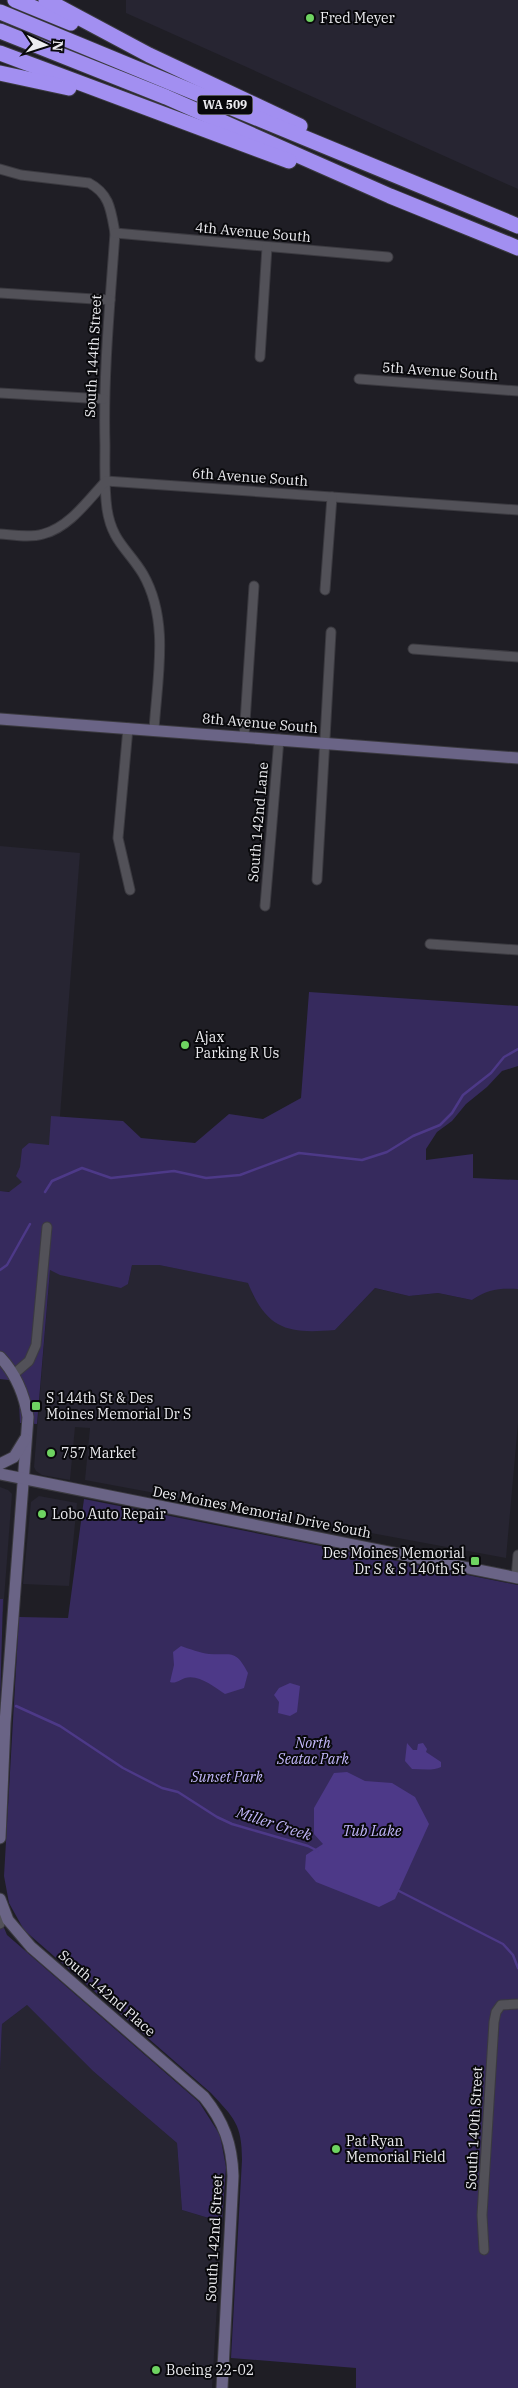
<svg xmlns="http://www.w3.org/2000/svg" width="518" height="2388" font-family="'IBM Plex Serif',serif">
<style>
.built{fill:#272532}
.green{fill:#362a5d;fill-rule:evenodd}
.water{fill:#4d3988}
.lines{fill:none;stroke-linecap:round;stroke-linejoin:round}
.stream{stroke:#4d3988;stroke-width:2.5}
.street-casing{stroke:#3b3a40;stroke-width:11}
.secondary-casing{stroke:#3b3a40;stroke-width:13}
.highway-casing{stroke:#3b3a40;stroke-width:17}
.street{stroke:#525158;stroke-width:9}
.secondary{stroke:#6a6486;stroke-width:11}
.highway{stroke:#a28ff1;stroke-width:15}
.poi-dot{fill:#6ed361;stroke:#09090c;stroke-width:2}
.labels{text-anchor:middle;stroke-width:4;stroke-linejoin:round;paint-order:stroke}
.shield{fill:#09090c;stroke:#a8a8ac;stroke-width:1}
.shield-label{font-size:12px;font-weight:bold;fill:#ececf0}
.poi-label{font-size:14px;fill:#ececf0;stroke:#09090c;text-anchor:start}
.street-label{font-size:14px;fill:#ececf0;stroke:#09090c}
.park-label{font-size:14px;font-style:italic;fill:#c5bafd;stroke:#09090c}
.water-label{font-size:15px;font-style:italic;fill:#c2b7fa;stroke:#09090c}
</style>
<rect width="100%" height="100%" fill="#1f1e25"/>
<g class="built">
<path d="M126 0H518V189L126 13Z"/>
<path d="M0 846 80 853 54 1195 0 1191Z"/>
<path d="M132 1265H159L249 1283 254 1297 335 1330 375 1288 409 1296 438 1293 472 1300 484 1292 498 1288 518 1289V1423L506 1558 85 1480 90 1428 75 1427 70 1480 42 1475 36 1471 34 1467 50 1270 128 1284Z"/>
<path d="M0 1487 8 1490 12 1494 3 1612 0 1611Z"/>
<path d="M39 1496 77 1503 69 1586 23 1584 31 1502Z"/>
<path d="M27 2005 93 2071 177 2143 182 2210 222 2222 212 2388H0V2070L2 2024Z"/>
</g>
<g class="green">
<path d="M309 992 518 1006V1066L502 1071 487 1087 466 1104 452 1121 437 1132 426 1149V1160L473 1154V1178L518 1180V1289C499 1288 488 1289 472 1300L438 1293 409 1296 375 1288 335 1330C288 1334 267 1330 248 1283L159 1265H132L128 1284 121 1288 60 1275 50 1270 37 1424 20 1423 18 1381 0 1379V1191L9 1192 22 1182 16 1176 20 1167 22 1149 29 1143 49 1145 51 1116 123 1121 141 1138 195 1143 229 1114 263 1119 301 1098Z"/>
<path d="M84 1499 518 1585V2388H356V2368L231 2358 242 2160C242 2124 234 2118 211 2093L24 1930 9 1903 4 1876 19 1617 68 1618ZM494 2016 499 2022 489 2181 482 2180Z"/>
<path d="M0 1599H3L0 1704Z"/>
<path d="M0 1918 7 1935 199 2102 220 2135 226 2167 222 2222 182 2210 177 2143 93 2071 27 2005 2 2024 0 2070Z"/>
</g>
<g class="water">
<path d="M181 1646C190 1649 200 1653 209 1654 231 1656 235 1648 248 1673L244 1688 225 1694C214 1687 199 1674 185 1678 179 1680 176 1684 170 1682L174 1665 173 1652Z"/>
<path d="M290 1683 300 1686 297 1712 290 1716 278 1713 279 1702 274 1695 279 1688Z"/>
<path d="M407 1743 413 1750H417L418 1744 423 1743 427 1749 426 1752 441 1762V1767C433 1771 422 1769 412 1769L405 1761Z"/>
<path d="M347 1772 365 1781 392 1783 415 1797 429 1824 395 1899 379 1907 316 1882 305 1869 306 1855 323 1844 314 1834V1808L334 1773Z"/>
</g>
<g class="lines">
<g class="stream">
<path d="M45 1192 52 1181 82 1168 111 1178 174 1171 206 1178 240 1175 299 1153 362 1160 387 1152 413 1136 440 1125 452 1113 463 1095 491 1073 504 1057 518 1049"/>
<path d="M0 1270 7 1265 30 1224"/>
<path d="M16 1706 60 1726 123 1768 162 1788 178 1792 217 1817 232 1824 308 1846 318 1851"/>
<path d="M397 1890 503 1944 513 1955 518 1968"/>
</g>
<defs>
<g id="street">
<path d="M0 169 21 175 89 183C110 194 111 211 115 233 110 304 103 374 105 445 105 466 104 488 107 509 112 542 128 549 143 574 170 621 157 679 154 730"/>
<path d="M115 233 388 257"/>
<path d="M0 293 110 300"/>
<path d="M260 357 267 247"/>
<path d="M359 379 518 391"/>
<path d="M0 393 104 399"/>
<path d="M0 534C14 535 30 538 43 534 69 528 89 499 106 481L518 510"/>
<path d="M325 590 332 497"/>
<path d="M413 649 518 657"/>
<path d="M128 728 118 838 130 890"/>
<path d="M244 737 254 586"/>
<path d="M317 880 331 632"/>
<path d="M265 906 279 739"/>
<path d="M430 944 518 950"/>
<path d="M14 1374 29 1361 36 1345 47 1227"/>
<path d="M516 1578 518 1555"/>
<path d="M0 1924 1 1905"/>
<path d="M484 2250 482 2215 494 2022 496 2012 501 2005 518 2004"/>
</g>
<g id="secondary">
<path d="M0 719 518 758"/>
<path d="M0 1357C16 1374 24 1393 28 1417L5 1723 0 1838"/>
<path d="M0 1464 14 1457 25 1439"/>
<path d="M0 1474 518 1578"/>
<path d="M0 1899 8 1920 31 1947 204 2097C224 2122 232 2144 233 2176L222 2388"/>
</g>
<g id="highway">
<path d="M15 0 71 23"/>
<path d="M46 0 149 55 300 126"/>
<path d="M0 12 518 226"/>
<path d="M0 31 166 97 390 196 518 248"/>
<path d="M0 53 289 161"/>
<path d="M0 73 69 88"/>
</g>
</defs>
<use href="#street" class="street-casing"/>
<use href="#secondary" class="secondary-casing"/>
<use href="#highway" class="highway-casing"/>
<use href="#street" class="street"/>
<use href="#secondary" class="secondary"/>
<use href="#highway" class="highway"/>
</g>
<g class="poi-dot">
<circle cx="310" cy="18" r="5"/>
<circle cx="185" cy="1045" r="5"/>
<rect x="31" y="1401" width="10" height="10" rx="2.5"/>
<circle cx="51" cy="1453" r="5"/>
<circle cx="42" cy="1514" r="5"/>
<rect x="470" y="1556" width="10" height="10" rx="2.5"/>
<circle cx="336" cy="2149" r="5"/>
<circle cx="156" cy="2370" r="5"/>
</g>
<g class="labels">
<rect class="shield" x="197.5" y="95.5" width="55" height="19" rx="4"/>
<g class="shield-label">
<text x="225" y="109">WA 509</text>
</g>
<g class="poi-label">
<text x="320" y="23">Fred Meyer</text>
<text x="195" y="1042">Ajax<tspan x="195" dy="16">Parking R Us</tspan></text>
<text x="46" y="1403">S 144th St &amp; Des<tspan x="46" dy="16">Moines Memorial Dr S</tspan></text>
<text x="61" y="1458">757 Market</text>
<text x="52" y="1519">Lobo Auto Repair</text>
<text x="465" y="1558" text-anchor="end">Des Moines Memorial<tspan x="465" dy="16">Dr S &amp; S 140th St</tspan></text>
<text x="346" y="2146">Pat Ryan<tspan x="346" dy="16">Memorial Field</tspan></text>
<text x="166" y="2375">Boeing 22-02</text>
</g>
<g class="street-label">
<text transform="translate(253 232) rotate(5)" y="5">4th Avenue South</text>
<text transform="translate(93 356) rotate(-87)" y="5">South 144th Street</text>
<text transform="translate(440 371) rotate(4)" y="5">5th Avenue South</text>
<text transform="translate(250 477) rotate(4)" y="5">6th Avenue South</text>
<text transform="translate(260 723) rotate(5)" y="5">8th Avenue South</text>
<text transform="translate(258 822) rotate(-85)" y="5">South 142nd Lane</text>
<text transform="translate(262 1512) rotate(11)" y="5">Des Moines Memorial Drive South</text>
<text transform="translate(107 1993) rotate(41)" y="5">South 142nd Place</text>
<text transform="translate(474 2128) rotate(-87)" y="5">South 140th Street</text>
<text transform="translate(214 2238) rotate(-87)" y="5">South 142nd Street</text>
</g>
<g class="park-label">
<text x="313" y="1748">North<tspan x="313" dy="16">Seatac Park</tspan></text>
<text x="227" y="1782">Sunset Park</text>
</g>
<g class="water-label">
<text transform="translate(274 1824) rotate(18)" y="5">Miller Creek</text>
<text x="372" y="1836">Tub Lake</text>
</g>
</g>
<g transform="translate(45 45) rotate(94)" stroke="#09090c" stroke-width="4" paint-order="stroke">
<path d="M0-4L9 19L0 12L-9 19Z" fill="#ececf0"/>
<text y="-8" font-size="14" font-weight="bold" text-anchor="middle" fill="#ececf0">N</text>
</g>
</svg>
